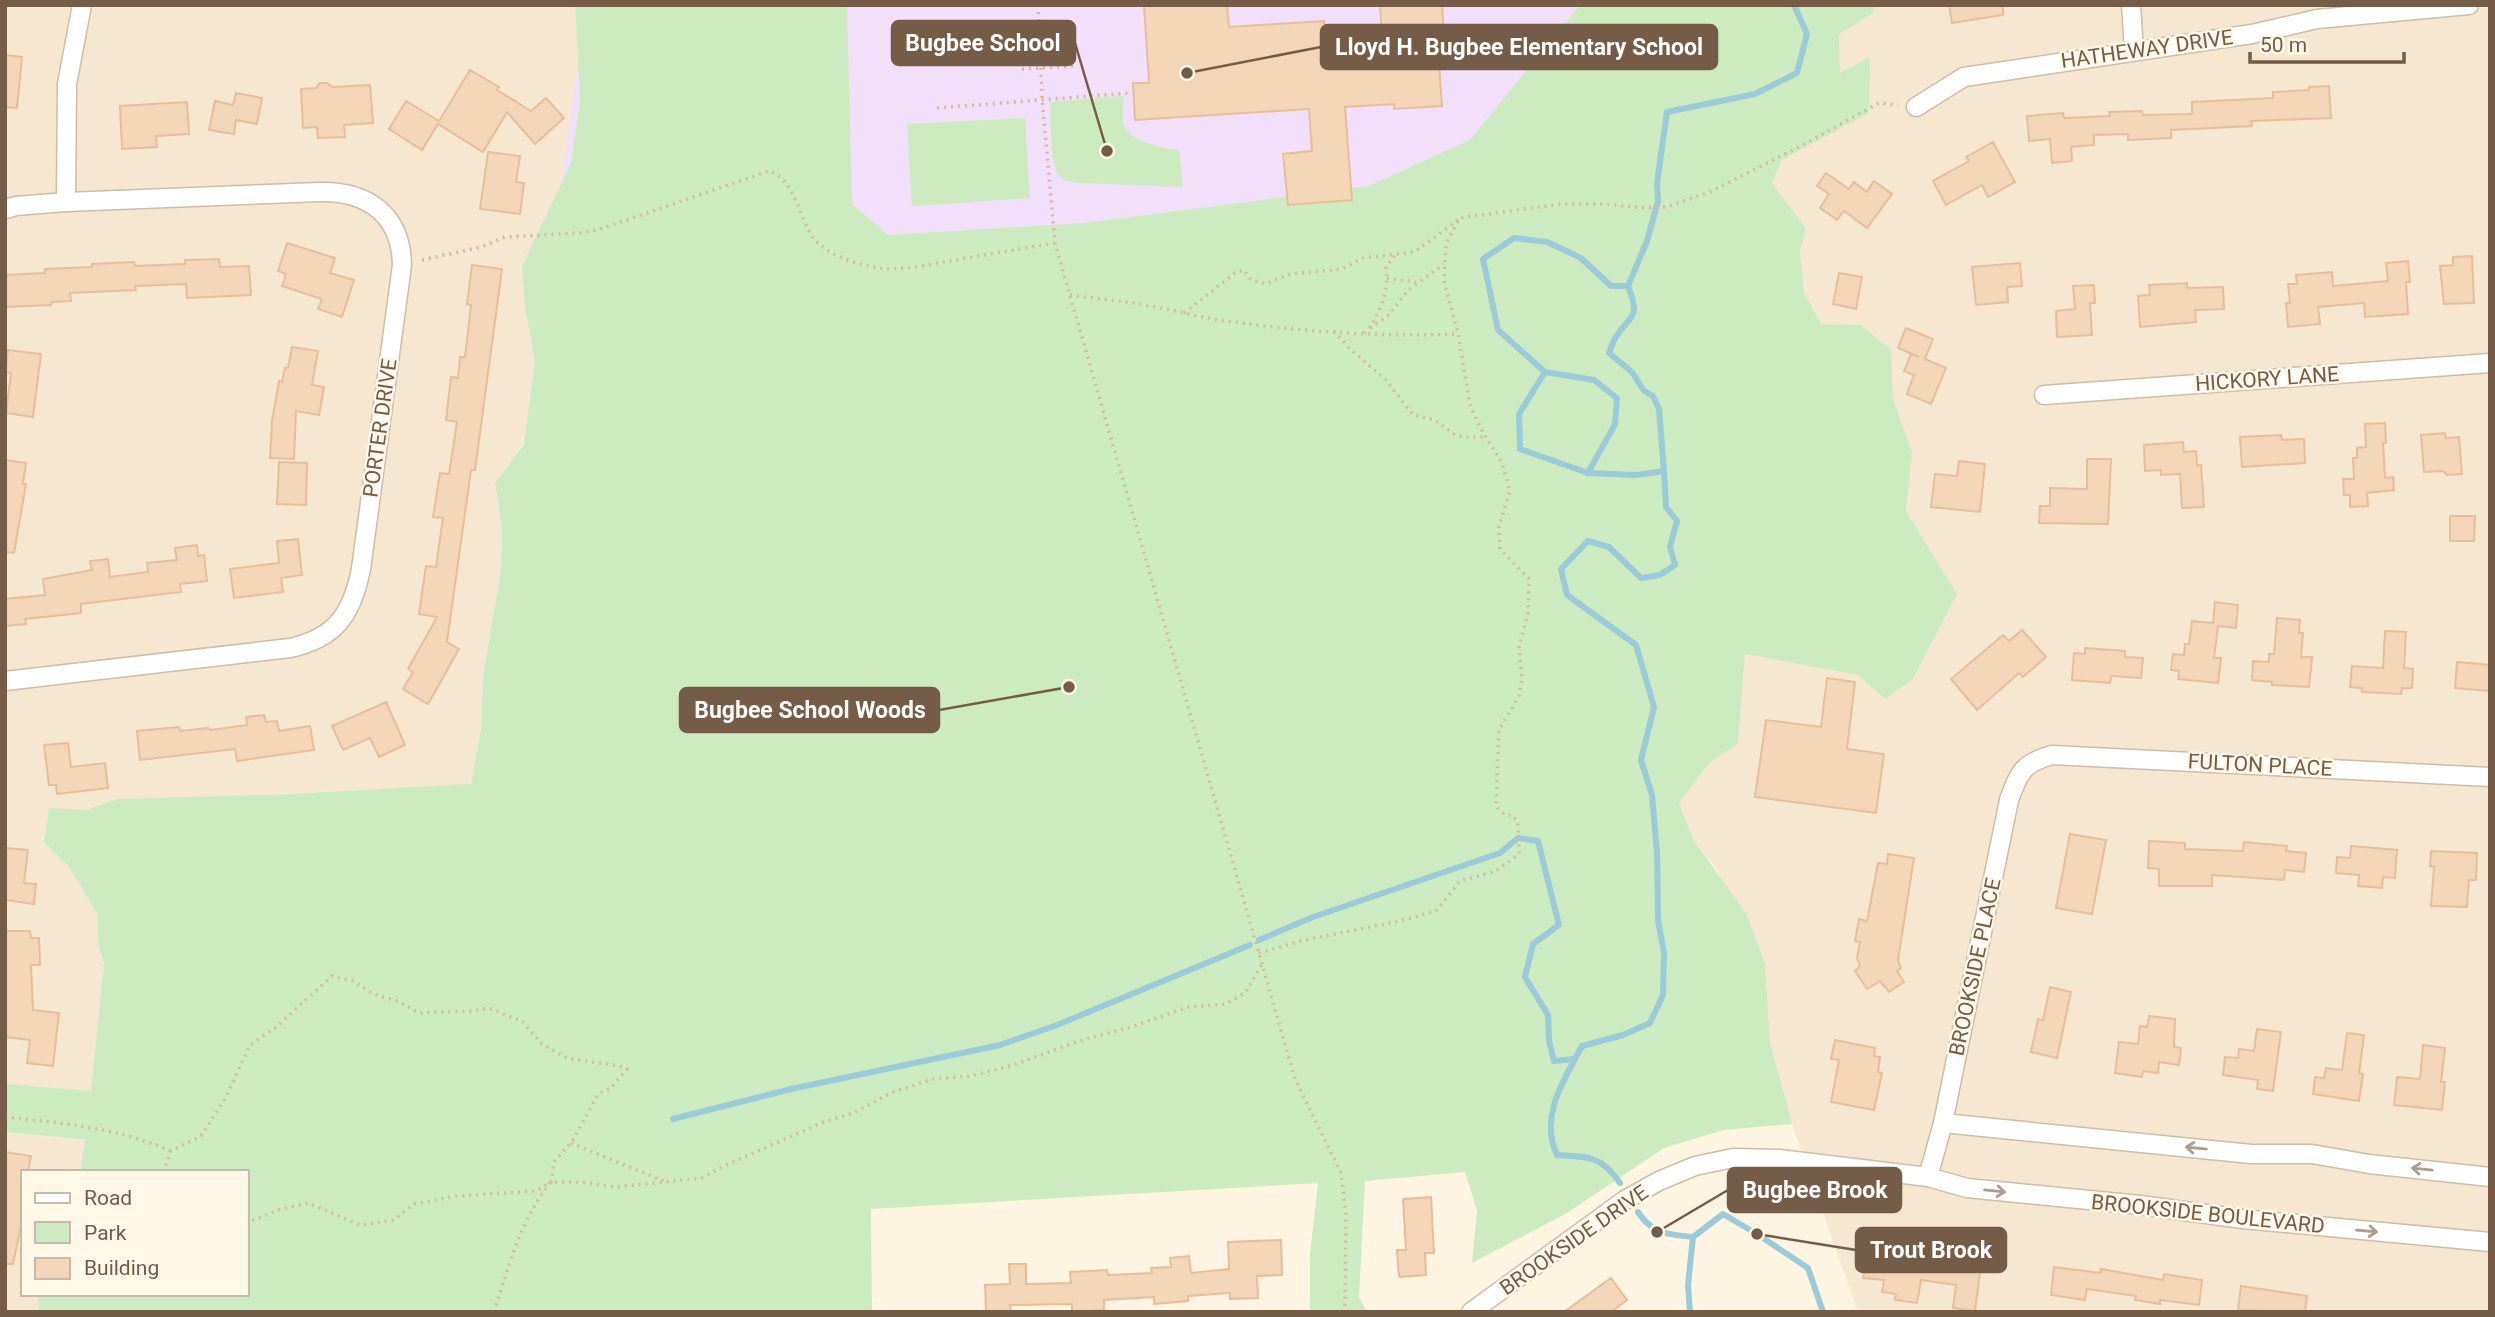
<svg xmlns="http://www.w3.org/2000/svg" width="2495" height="1317" font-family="Roboto,sans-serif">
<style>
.residential{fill:#f5e7d0}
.education{fill:#f2dff9}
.green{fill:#cdebc0}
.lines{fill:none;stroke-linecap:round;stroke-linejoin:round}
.stream{stroke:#9bcad9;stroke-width:6}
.building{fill:#f3d5b8;stroke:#e7be98;stroke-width:2}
.street-casing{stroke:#cebda8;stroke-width:21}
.path{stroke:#d8b99c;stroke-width:3.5;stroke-dasharray:2 5;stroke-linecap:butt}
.street{stroke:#fff;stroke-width:18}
.oneway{stroke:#ac9d91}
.labels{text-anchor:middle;stroke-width:5;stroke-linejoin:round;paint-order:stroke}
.street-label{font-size:21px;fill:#755c47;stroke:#fff8e9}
.leader{fill:none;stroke:#755c47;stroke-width:2.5}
.callout-dot{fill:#755c47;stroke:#fff8e9;stroke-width:2.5}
.callout{fill:#755c47;stroke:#755c47;stroke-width:2.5}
.callout-label{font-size:23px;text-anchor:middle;font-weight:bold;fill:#fff}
</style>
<rect width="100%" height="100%" fill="#fdf5e2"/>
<g class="residential">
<path d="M5 5H575L580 101 571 163 522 266 525 307 539 383 538 423 495 483 502 529 501 570 483 676 481 729 471 785 274 794 235 801 202 798 117 799 86 810 49 809 44 842 69 867 97 913 98 945 104 964 97 1094 5 1086Z"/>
<path d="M1878 5H2490V1312H1858L1792 1124 1770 1042 1765 963 1717 870 1693 839 1679 803 1709 763 1738 744 1745 654 1858 675 1913 679 1957 594 1906 511 1911 452 1893 399 1890 350 1860 325 1821 324 1804 292 1800 250 1806 229 1772 183 1793 137 1840 76 1839 33 1871 16Z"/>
<path d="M5 1132 87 1141 79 1172H23V1294H39V1312H5Z"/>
</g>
<path class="education" d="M608 5H1799L1651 158 546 290 586 8Z"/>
<g class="green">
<path d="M575 5H847L852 204 888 235 1085 223 1369 186 1470 140 1580 5H1878L1871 15 1839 34 1840 73 1870 57 1869 113 1782 160 1772 183 1806 229 1800 250 1804 292 1821 324 1861 325 1891 350 1893 399 1912 452 1906 511 1957 594 1913 679 1885 699 1858 675 1745 654 1738 744 1709 763 1679 803 1693 839 1746 913 1765 963 1770 1042 1792 1124 1724 1130 1664 1148 1567 1213 1472 1263 1477 1210 1465 1172 1365 1181 1359 1297 1367 1312H1310V1254L1318 1183 871 1209 872 1312H39V1294H247V1172H80L85 1140 5 1132V1084L91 1091 104 963 98 945 97 913 69 867 44 842 49 808 86 810 117 799 268 795 471 784 481 729 483 676 501 570 502 529 495 483 524 444 535 362 525 307 522 266 571 163 580 101Z"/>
<path d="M1123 96C1124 104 1121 117 1124 125 1132 144 1163 147 1179 151L1183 187 1081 183C1074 182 1065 182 1060 177 1049 166 1051 118 1050 102Z"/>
<path d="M1025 118 1030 198 912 206 907 124Z"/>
</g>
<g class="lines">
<g class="stream">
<path d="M1628 286C1641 320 1631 313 1616 337 1613 341 1611 348 1609 353L1632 372 1644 391 1653 396 1659 409 1664 471"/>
<path d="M1545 372 1594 380 1617 398 1615 424 1588 473"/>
<path d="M1259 940 1313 917 1500 853 1518 838 1538 841 1559 925 1533 944 1525 977 1548 1015 1549 1041 1554 1061 1575 1059"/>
<path d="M673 1119 791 1089 1000 1045 1057 1025 1250 945"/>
<path d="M1620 1183C1601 1155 1588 1157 1557 1155 1539 1116 1564 1080 1582 1046L1623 1035 1650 1023 1663 995 1664 953 1658 920 1657 853 1652 795 1641 760 1654 707 1636 645 1567 595 1561 569 1588 541 1609 547 1641 578 1660 575 1675 565 1670 547 1677 521 1666 507 1664 471 1636 475 1588 473 1520 449 1519 414 1545 372 1498 330 1483 259 1514 238 1547 242 1581 258 1611 286H1628L1647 241 1658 201 1657 183 1667 112 1755 94 1797 73 1807 34 1794 5"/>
<path d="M1638 1212C1653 1235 1668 1234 1693 1237"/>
<path d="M1690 1312 1688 1285 1693 1237 1723 1214 1757 1234 1808 1268 1823 1312"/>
</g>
</g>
<g class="building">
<path d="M1144 5H1227L1229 27 1324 21 1326 44 1382 40 1380 5H1442L1446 65H1439L1442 106 1394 109V104L1345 107 1352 200 1288 205 1283 154 1312 151 1309 109 1135 120 1133 83H1149Z"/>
<path d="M1949 5H2003V15L1952 23Z"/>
<path d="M5 55 22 57 17 108 5 107Z"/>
<path d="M470 70 499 87 497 90 531 111 546 98 564 118 535 144 507 112 483 152 438 124 422 150 389 129 406 101 439 121Z"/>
<path d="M320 83H327L333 87 370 85 373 123 344 125 345 137 318 138 317 127 303 128 301 89 316 88Z"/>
<path d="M2329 86 2331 118 2251 121 2252 126 2171 130V138L2128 140V134L2094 135V145L2071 147 2072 161 2052 163 2050 139 2029 141 2027 116 2063 113 2064 118 2110 116 2109 112 2142 111 2143 115 2192 114V102L2273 98V92L2309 90V87Z"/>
<path d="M236 93 262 98 257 124 236 120 234 134 209 130 215 101 233 105Z"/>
<path d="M187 102 189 134 156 136 157 147 122 149 120 106Z"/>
<path d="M1993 142 2015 182 1988 197 1982 185 1946 205 1933 181 1969 161 1966 157Z"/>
<path d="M488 152 520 156 516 182 524 183 520 214 480 209Z"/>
<path d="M1826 173 1849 189 1854 182 1867 192 1874 181 1892 194 1867 228 1844 211 1837 220 1820 208 1829 194 1817 186Z"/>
<path d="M287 243 335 258 330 273 354 280 342 317 318 309 322 299 282 286 286 274 278 271Z"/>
<path d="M2472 256 2474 303 2444 304 2440 266 2453 265V257Z"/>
<path d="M219 259 220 267 249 266 251 295 187 298 186 284 135 286 136 290 70 293 71 301 52 302 51 305 6 307 5 275 45 273V269L92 267V264L134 262 135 266 185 264V260Z"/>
<path d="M2408 261 2410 282H2406L2408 314 2365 317 2364 303 2318 307 2320 324 2288 327 2286 303H2290L2288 284H2297L2296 275 2332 272 2333 286 2388 281 2386 263Z"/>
<path d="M2020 263 2022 286 2007 287 2008 302 1976 305 1972 267Z"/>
<path d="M472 265 502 269 475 470H471L447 642 459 649 428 704 403 689 413 672 408 669 437 617 419 614 426 566 436 567 443 518 433 517 440 473 449 474 457 422 446 420 451 377 458 378 460 357H465L471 305 467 304Z"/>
<path d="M1839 273 1862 277 1856 309 1833 304Z"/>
<path d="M2187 283V288L2223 287 2224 309 2195 310 2196 322 2140 327 2138 296 2150 295 2149 285Z"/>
<path d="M2094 285 2095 303H2090L2092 335 2057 337 2056 311 2075 309 2073 286Z"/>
<path d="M1906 328 1933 339 1925 359 1946 368 1931 404 1907 394 1914 375 1904 371 1911 354 1919 357 1898 348Z"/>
<path d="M292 347 318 351 312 385 324 387 319 415 296 411 294 459 270 458 272 421 279 381 282 382 285 368H288Z"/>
<path d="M8 350 41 354 33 417 6 413 11 373 5 372Z"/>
<path d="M2385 423 2386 443H2383L2385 478 2393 477 2394 490 2367 493 2368 506 2350 507V495H2344L2343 479H2354L2353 458H2357V448L2366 447 2365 424Z"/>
<path d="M2445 433 2446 438 2459 437 2462 474 2447 475 2443 471 2424 472 2421 435Z"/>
<path d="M2281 435 2282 440 2304 439 2305 463 2242 467 2240 437Z"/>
<path d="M2183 442 2184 452 2196 451 2197 465H2201L2204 507 2182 508 2180 474 2161 475V470L2145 471 2144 445Z"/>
<path d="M2087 459H2111L2108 524 2039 523 2040 506H2050V488L2087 489Z"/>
<path d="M5 460 26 463 23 484H26L14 553 5 552Z"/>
<path d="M1959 461 1985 464 1980 512 1931 507 1935 474 1957 476Z"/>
<path d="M279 462 307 463 306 505 277 504Z"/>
<path d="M2450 516H2475L2474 541H2450Z"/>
<path d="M298 539 302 575 281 578 283 592 234 598 230 569 279 563 277 541Z"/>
<path d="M197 545 198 556 204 555 207 581 180 584 181 592 81 604V613L25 619 26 624 5 626V599L45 595 43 579 92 570 90 561 108 559 110 577 148 572 147 563 177 560 175 548Z"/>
<path d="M2215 602 2238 605 2236 628 2218 626 2214 658H2221L2218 683 2178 679 2179 671 2171 670 2173 654 2184 655 2185 644H2189L2192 621 2213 623Z"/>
<path d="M2277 618 2300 620 2299 633H2303L2301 657H2312L2309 687 2272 685V682L2252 680 2253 661 2269 662V654H2274Z"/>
<path d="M2022 630 2046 657 2023 677 2019 673 1977 710 1951 679 2003 635 2009 641Z"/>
<path d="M2385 631 2406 632 2404 668 2413 669 2412 688H2402L2401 694 2362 692V688L2350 687 2352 666 2383 668Z"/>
<path d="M2085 648 2125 651V657L2143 658 2141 678 2111 676 2110 683 2072 680 2074 653 2085 654Z"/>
<path d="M2457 662 2490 665V691L2455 688Z"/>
<path d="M1827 678 1855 682 1847 749 1884 754 1876 813 1755 797 1766 720 1821 727Z"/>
<path d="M386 702 405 745 379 757 370 738 343 750 332 726Z"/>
<path d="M264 715 266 722 277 721 279 731 310 726 314 750 237 761 235 749 140 760 137 731 179 727 180 731 208 728 211 730 247 725 246 717Z"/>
<path d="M68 743 71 767 105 763 108 788 57 794 56 785H49L44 745Z"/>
<path d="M2070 834 2106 840 2092 914 2056 908Z"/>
<path d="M2149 841 2185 843V849L2243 851 2244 842 2287 846 2286 851 2306 853 2304 872 2285 870 2284 880 2212 875V886H2159V869L2148 868Z"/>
<path d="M2351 846 2397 850 2395 878 2383 877 2382 888 2358 886 2359 875 2336 873 2337 857 2350 858Z"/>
<path d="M5 848 28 850 24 883 36 884 34 904 5 900Z"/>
<path d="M2431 851 2477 853 2476 880H2469L2467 907 2431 906 2434 867 2430 866Z"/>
<path d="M1888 854 1914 858 1898 960 1901 968 1897 971 1904 982 1889 992 1880 981 1867 989 1855 971 1860 966 1857 958 1860 942 1855 941 1859 919 1867 921 1878 863 1887 864Z"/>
<path d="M5 931H30L31 938H39L40 965H31L33 1010 59 1013 53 1066 27 1063 30 1040 5 1037Z"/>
<path d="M2050 987 2071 992 2057 1058 2031 1052 2038 1019 2043 1020Z"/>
<path d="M2149 1016 2175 1019 2174 1047 2181 1048 2179 1065 2159 1062 2158 1073 2143 1071 2142 1077 2115 1073 2119 1042 2138 1044 2140 1026 2147 1027Z"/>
<path d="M2257 1029 2281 1032 2273 1091 2257 1089 2258 1080 2223 1075 2225 1057 2238 1058 2239 1049 2254 1051Z"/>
<path d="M2347 1033 2364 1035 2359 1073 2363 1074 2359 1101 2313 1094 2315 1077 2324 1078 2326 1068 2342 1070Z"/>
<path d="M1835 1040 1875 1048 1874 1056 1880 1057 1878 1072 1882 1073 1874 1110 1831 1102 1839 1060 1831 1059Z"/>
<path d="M2423 1045 2445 1048 2441 1082H2445L2442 1110 2394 1105 2397 1077 2420 1079Z"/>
<path d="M5 1152 31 1156 28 1172H23V1216L13 1264H5Z"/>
<path d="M1431 1197 1434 1253H1425L1426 1275 1399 1277 1397 1250H1406L1403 1199Z"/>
<path d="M1281 1240 1282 1275 1257 1276 1258 1298 1230 1299V1293L1188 1296V1301L1154 1304V1297L1104 1300V1310L1072 1312V1304L1010 1305 1011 1312H986L985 1285 1010 1284 1009 1264H1026V1284L1071 1283 1070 1272 1107 1270 1108 1275 1152 1273 1151 1268 1171 1267 1170 1258 1189 1256 1191 1273 1229 1269 1228 1242Z"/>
<path d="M1897 1246 1982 1257 1975 1311 1953 1308 1956 1285 1921 1280 1917 1303 1895 1300 1896 1294 1882 1292 1884 1280 1863 1278 1866 1259 1885 1262V1254L1896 1255Z"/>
<path d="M2054 1267 2100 1273 2101 1269 2163 1280 2164 1274 2202 1280 2199 1305 2160 1300V1304L2135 1300 2136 1296 2087 1289 2085 1300 2051 1295Z"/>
<path d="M1611 1278 1627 1300 1611 1312H1564Z"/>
<path d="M2241 1286 2307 1296 2305 1312 2238 1310Z"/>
</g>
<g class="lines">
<defs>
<g id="street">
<path d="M2131 5 2134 51"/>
<path d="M1916 107 1964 77 2252 34 2317 19 2469 5"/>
<path d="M66 202 67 84 82 5"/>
<path d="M5 209 16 206 66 202 320 192C368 191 401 215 402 265L361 569C352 614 336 638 290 648L5 681"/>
<path d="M2044 395 2490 363"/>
<path d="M1943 1123 2251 1154H2312L2369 1164 2490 1177"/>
<path d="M1928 1177 1943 1123 2009 800C2019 772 2023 763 2052 755L2490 777"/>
<path d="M1471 1312 1625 1200 1659 1181 1695 1166 1733 1158 1779 1159 1928 1177 1967 1188 2140 1205 2243 1219 2490 1242"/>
</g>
</defs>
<use href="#street" class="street-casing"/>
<g class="path">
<path d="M1038 5 1042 98 1055 243 1295 1079 1341 1173 1346 1215 1345 1312"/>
<path d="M1022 69 1073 66"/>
<path d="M937 108 1129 93"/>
<path d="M422 260 481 247 505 237 580 233 597 230 769 171C794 178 799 217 812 236 825 255 858 265 879 268 901 271 927 265 949 261 984 255 1019 249 1055 243"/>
<path d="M1387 278 1416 282"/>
<path d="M1070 295C1091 298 1113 300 1134 303 1167 308 1200 318 1233 322 1307 332 1382 337 1457 334"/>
<path d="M1184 313 1235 273 1244 270 1251 280 1266 284 1290 274 1342 269 1363 258 1415 252 1459 219"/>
<path d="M1370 328 1389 315 1408 290 1444 264"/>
<path d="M1334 331 1351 350 1385 379 1413 415 1435 420 1455 435 1464 437H1485"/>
<path d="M1364 333C1377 322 1387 294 1387 277 1387 274 1386 270 1386 267L1395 255"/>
<path d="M1259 953 1304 940 1396 922 1436 911 1460 881 1496 871 1519 854 1518 823 1512 815H1505L1496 806 1499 730 1519 696 1522 678 1519 647 1528 613 1529 579 1500 549 1499 527 1510 491 1502 463 1481 429 1470 405 1458 333 1444 281 1446 243 1460 218 1560 204H1604L1646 208 1666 207 1710 192 1797 148 1879 103 1898 105"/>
<path d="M5 1117C62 1123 119 1128 171 1151"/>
<path d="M571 1143 666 1182"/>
<path d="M163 1172 171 1151 201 1136 225 1099 250 1045 275 1028 332 976 353 981 373 994 398 1001 419 1013 473 1011 489 1008 522 1021 542 1044 567 1058 619 1066 627 1069 610 1089 598 1094 573 1140 554 1162 551 1182 536 1191 457 1196 414 1204 394 1220 360 1225 308 1203 278 1210 247 1223"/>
<path d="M494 1312C509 1266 520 1220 551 1182H582L615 1187 702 1178 724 1166 821 1123 853 1113 893 1092 933 1079 971 1076 1013 1065 1079 1041 1131 1027 1188 1007 1226 1004 1246 992 1262 964"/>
</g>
<use href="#street" class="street"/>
</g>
<defs><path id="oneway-shaft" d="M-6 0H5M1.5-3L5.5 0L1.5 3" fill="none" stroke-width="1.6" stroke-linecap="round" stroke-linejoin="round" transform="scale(1.75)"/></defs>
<g class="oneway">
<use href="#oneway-shaft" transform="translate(2196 1148) rotate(-174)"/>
<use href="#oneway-shaft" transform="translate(2422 1169) rotate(-174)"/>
<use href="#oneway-shaft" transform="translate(1995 1191) rotate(6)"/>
<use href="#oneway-shaft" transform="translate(2367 1231) rotate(5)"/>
</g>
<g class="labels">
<g class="street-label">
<text transform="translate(2147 49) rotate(-8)" y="7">HATHEWAY DRIVE</text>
<text transform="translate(2267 379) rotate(-4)" y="7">HICKORY LANE</text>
<text transform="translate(380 428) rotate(-82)" y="7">PORTER DRIVE</text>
<text transform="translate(2260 765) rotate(3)" y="7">FULTON PLACE</text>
<text transform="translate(1975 967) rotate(-78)" y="7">BROOKSIDE PLACE</text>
<text transform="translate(2208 1214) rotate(6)" y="7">BROOKSIDE BOULEVARD</text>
<text transform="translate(1574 1240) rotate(-35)" y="7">BROOKSIDE DRIVE</text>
</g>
</g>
<path class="leader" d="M1107 151L1075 43M1187 73L1321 47M1069 687L939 710M1657 1232L1728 1190M1757 1234L1856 1250"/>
<g class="callout-dot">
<circle cx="1107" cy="151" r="7"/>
<circle cx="1187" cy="73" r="7"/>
<circle cx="1069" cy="687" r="7"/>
<circle cx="1657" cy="1232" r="7"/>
<circle cx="1757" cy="1234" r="7"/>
</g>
<g class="callout">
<rect x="892" y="21" width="183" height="44" rx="7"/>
<rect x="1321" y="25" width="396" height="44" rx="7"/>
<rect x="680" y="688" width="259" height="44" rx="7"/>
<rect x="1728" y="1168" width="173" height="44" rx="7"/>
<rect x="1856" y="1228" width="150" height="44" rx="7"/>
</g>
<g class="callout-label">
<text x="983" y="51">Bugbee School</text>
<text x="1519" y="55">Lloyd H. Bugbee Elementary School</text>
<text x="810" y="718">Bugbee School Woods</text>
<text x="1815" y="1198">Bugbee Brook</text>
<text x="1931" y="1258">Trout Brook</text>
</g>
<rect width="2495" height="1317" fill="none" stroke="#755c47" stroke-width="14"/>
<rect x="21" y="1170" width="228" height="126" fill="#fff8e9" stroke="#c8baa8" stroke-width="2"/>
<rect x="35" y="1193" width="35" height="10" fill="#ffffff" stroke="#c8baa8" stroke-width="2"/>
<text x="84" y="1205" font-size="21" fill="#755c47">Road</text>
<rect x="35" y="1222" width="35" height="21" fill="#cdebc0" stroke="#c8baa8" stroke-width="2"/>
<text x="84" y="1240" font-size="21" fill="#755c47">Park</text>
<rect x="35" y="1258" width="35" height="21" fill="#f3d5b8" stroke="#c8baa8" stroke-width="2"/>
<text x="84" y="1275" font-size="21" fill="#755c47">Building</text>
<path d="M2250 52v10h154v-10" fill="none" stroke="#755c47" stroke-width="3.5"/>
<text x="2260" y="52" font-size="21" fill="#755c47" stroke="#fff8e9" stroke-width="5" paint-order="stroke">50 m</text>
</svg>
